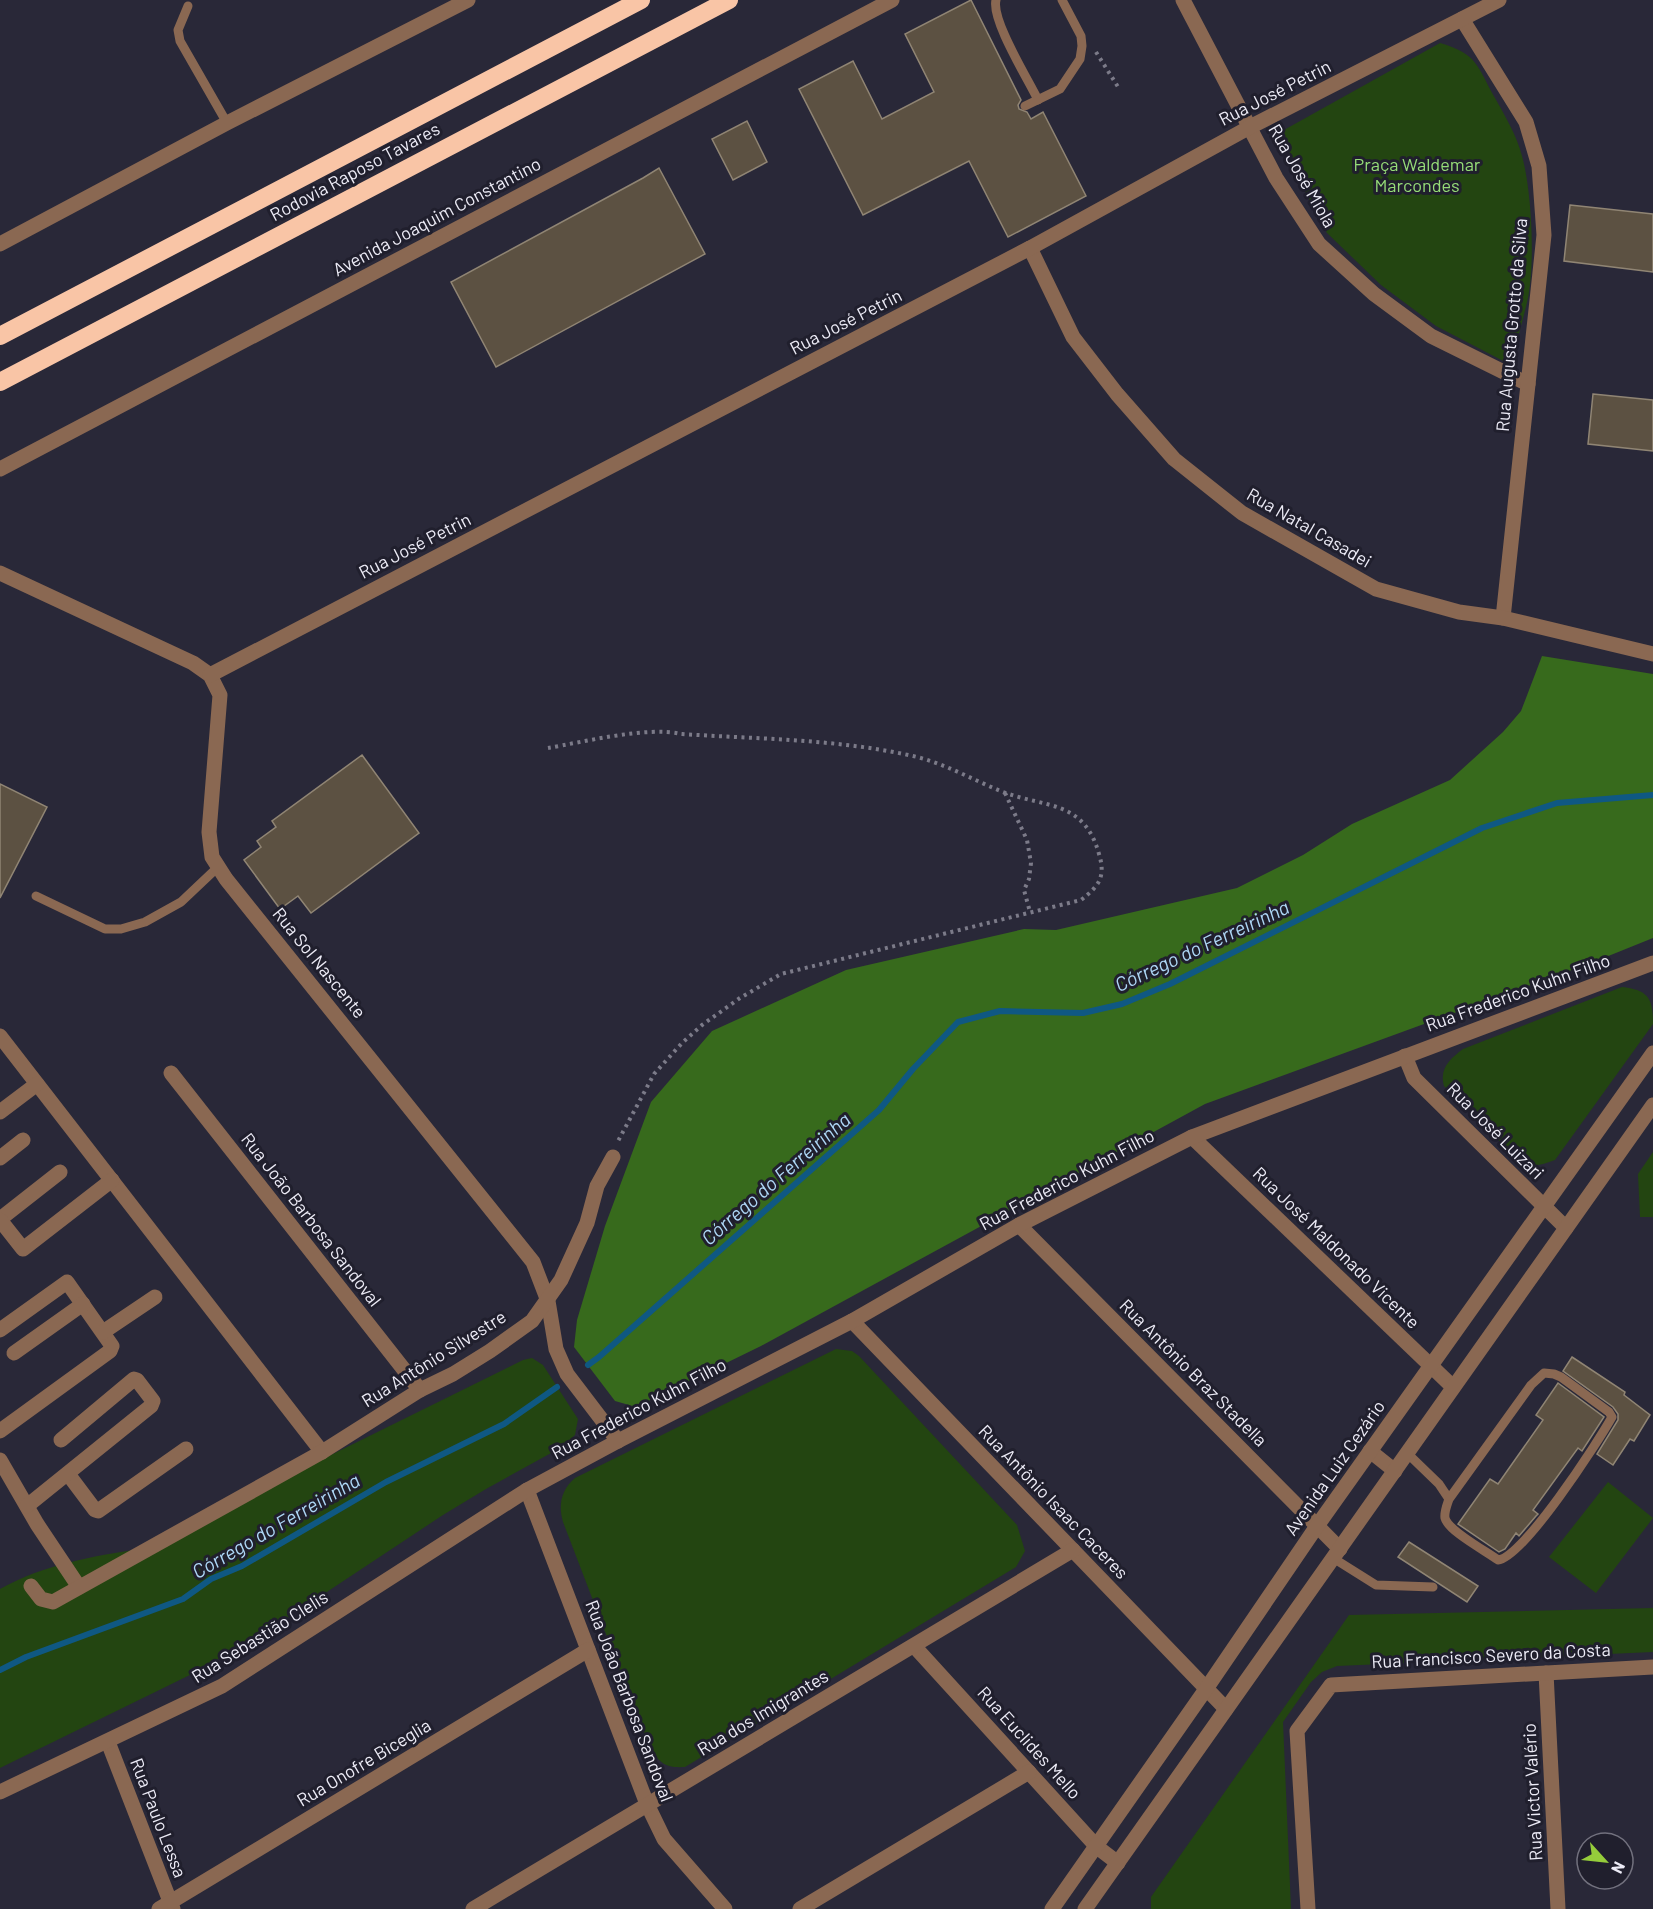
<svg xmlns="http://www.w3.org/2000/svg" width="1653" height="1909" font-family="Barlow,sans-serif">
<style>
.green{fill:#234511}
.forest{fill:#376a1c}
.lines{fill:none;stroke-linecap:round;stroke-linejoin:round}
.stream{stroke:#0f5883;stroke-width:6}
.building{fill:#5c5142;stroke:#908574;stroke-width:1.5}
.path{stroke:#7c7b89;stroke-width:4;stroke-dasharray:3 4.5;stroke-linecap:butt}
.service{stroke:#8a6852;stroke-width:9}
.minor{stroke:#8a6852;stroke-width:15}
.tertiary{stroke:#8a6852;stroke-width:15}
.motorway{stroke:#f9c5a6;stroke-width:18}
.labels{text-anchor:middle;stroke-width:6;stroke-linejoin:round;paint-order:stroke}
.street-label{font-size:18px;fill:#edecf7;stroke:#201f2d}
.park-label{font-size:18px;fill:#96dd78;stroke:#201f2d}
.water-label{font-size:20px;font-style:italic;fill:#aed7f6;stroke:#201f2d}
</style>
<rect width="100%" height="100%" fill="#292838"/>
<g class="green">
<path d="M1440 43C1478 54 1477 66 1495 98 1505 116 1517 136 1522 156 1532 192 1535 262 1528 298 1523 320 1516 343 1511 365L1436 326 1381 285 1327 233 1275 135Z"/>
<path d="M1622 987C1649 990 1653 999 1653 1024L1555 1160C1539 1166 1530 1168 1516 1158L1444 1086C1439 1068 1450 1059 1463 1049Z"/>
<path d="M1653 1152V1217H1640L1638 1174Z"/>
<path d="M836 1349 852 1351 859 1356 1017 1525 1025 1551 1016 1567 685 1767C666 1768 661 1764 650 1749L563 1522C558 1505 561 1490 575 1478Z"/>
<path d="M532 1358 543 1365 578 1419 575 1435 562 1447 486 1489 443 1515 274 1627 194 1673 0 1768V1589C43 1565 92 1556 141 1549L523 1360Z"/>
<path d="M1608 1482 1653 1518 1596 1593 1549 1557Z"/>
<path d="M1653 1608V1652L1337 1666 1322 1672 1311 1682 1283 1722 1291 1909H1151V1897L1349 1615Z"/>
</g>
<path class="forest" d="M1542 656 1653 674V938L1591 963 1205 1104 761 1346 636 1407 615 1401 574 1347 577 1320 605 1226 651 1102 712 1031 846 970 1024 929 1056 930 1237 888 1303 855 1352 824 1450 780 1503 732 1521 711Z"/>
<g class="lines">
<g class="stream">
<path d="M588 1365 599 1357 879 1110 913 1069 958 1022 1000 1011 1083 1013 1122 1004 1170 984 1482 828 1557 803 1653 795"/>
<path d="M0 1670 26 1657 183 1599 211 1579 242 1566 386 1482 504 1424 557 1387"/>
</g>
</g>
<g class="building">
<path d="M971 0 1021 100 1018 105 1019 109 1027 112 1031 119 1043 112 1086 196 1008 237 969 161 863 215 799 89 853 61 882 119 934 92 905 34Z"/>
<path d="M747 121 767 162 733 180 712 139Z"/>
<path d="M659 168 705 254 496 367 451 282 643 178Z"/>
<path d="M1570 205 1653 214V272L1564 261Z"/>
<path d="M1593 394 1653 400V451L1588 444Z"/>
<path d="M362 755 419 833 311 913 298 896 280 909 244 860 261 847 257 841 276 827 272 821Z"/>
<path d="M0 784 47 807 0 898Z"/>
<path d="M1572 1357 1625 1392 1624 1395 1650 1415 1634 1441 1630 1439 1613 1465 1597 1454 1618 1420V1414L1613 1407 1563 1371Z"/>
<path d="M1558 1383 1604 1417 1582 1451 1578 1448 1533 1510 1538 1514 1536 1516 1519 1536 1516 1533 1505 1549 1499 1552 1458 1524 1490 1479 1498 1484 1543 1420 1536 1415Z"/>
<path d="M1409 1542 1478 1586 1467 1602 1398 1557Z"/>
</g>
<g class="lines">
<g class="path">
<path d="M1096 52 1120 90"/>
<path d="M548 748C583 742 648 726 681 734 759 739 837 739 913 756 944 763 973 780 1003 792 1046 808 1084 800 1099 854 1106 877 1099 886 1081 900L781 974 740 998 702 1025 682 1043 654 1074 617 1143"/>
<path d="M1005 793 1027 840 1031 863 1029 879 1024 890 1030 912"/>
</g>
<g class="service">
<path d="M996 0C991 20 1028 79 1038 100"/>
<path d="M188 6 178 30 180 41 227 123"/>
<path d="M1025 106 1060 89 1080 59 1082 46 1081 36 1062 0"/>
<path d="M36 896 105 929H121L145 922 181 902 218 867"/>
<path d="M1407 1453 1439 1484 1449 1499C1447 1505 1444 1512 1445 1518 1448 1531 1486 1551 1498 1560 1523 1558 1598 1442 1612 1417L1609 1412 1561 1377 1554 1374 1544 1373 1531 1385 1449 1499"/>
<path d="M1333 1558 1376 1585 1433 1587"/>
</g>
<g class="minor">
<path d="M1183 0 1276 178 1319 244 1374 294 1431 336 1528 384"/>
<path d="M1462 19 1526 122 1539 166 1544 235 1503 618"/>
<path d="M1030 248 1073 337 1117 394 1174 459 1242 513 1376 589 1459 612 1503 618 1653 654"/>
<path d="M0 573 193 663 210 675 220 695 209 832 212 857 226 879 533 1262 548 1301 556 1349 567 1374 618 1441"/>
<path d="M210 675 1030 248 1250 127 1499 0"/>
<path d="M0 1036 322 1452"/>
<path d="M1405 1056 1414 1078 1566 1228"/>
<path d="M171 1073 420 1390"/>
<path d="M0 1112 37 1084"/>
<path d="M1192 1137 1453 1387"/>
<path d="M0 1158 23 1140"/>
<path d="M0 1219 60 1172"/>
<path d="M0 1220 23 1249 112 1180"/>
<path d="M1019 1225 1340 1549"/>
<path d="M852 1321 1226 1709"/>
<path d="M0 1330 67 1282 112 1346 110 1351 0 1431"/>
<path d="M103 1332 155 1297"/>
<path d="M14 1353 83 1304"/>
<path d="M0 1460 37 1524 79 1587"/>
<path d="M68 1474 95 1510 98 1511 186 1449"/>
<path d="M527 1490 647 1804 664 1839 725 1909"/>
<path d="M27 1506 151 1406 153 1401 137 1380 134 1379 61 1440"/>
<path d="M31 1586 41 1599 53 1602 322 1452 420 1390 453 1374 490 1351 532 1321 561 1280 587 1223 597 1186 613 1157"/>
<path d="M914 1646 1097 1847 1118 1863"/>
<path d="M1546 1673 1558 1909"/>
<path d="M108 1742 173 1909"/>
<path d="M0 1792 222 1686 527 1490 618 1441 852 1321 1019 1225 1192 1137 1653 963"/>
<path d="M159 1909 588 1650"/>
<path d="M473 1909 1073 1550"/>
<path d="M800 1909 1029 1772"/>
<path d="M1308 1909 1297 1731 1331 1685 1653 1667"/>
</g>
<g class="tertiary">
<path d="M0 244 227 123 468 0"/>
<path d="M0 469 892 0"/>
<path d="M1370 1451 1395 1471"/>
<path d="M1052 1909 1206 1689 1317 1526 1653 1053"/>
<path d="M1085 1909 1653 1105"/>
</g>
<g class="motorway">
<path d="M0 336 641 0"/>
<path d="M0 382 729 0"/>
</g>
</g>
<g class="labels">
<g class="street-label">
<text transform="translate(1275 93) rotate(-27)" y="6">Rua José Petrin</text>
<text transform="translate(355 172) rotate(-28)" y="6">Rodovia Raposo Tavares</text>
<text transform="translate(1302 176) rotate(60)" y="6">Rua José Miola</text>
<text transform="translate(437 217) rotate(-28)" y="6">Avenida Joaquim Constantino</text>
<text transform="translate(846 322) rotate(-27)" y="6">Rua José Petrin</text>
<text transform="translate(1512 325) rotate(-85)" y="6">Rua Augusta Grotto da Silva</text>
<text transform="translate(1309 528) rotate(30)" y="6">Rua Natal Casadei</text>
<text transform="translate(415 546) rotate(-27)" y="6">Rua José Petrin</text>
<text transform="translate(319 963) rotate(51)" y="6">Rua Sol Nascente</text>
<text transform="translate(1518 993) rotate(-20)" y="6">Rua Frederico Kuhn Filho</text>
<text transform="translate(1495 1131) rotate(45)" y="6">Rua José Luizari</text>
<text transform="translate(1067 1180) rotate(-28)" y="6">Rua Frederico Kuhn Filho</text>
<text transform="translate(311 1220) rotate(52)" y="6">Rua João Barbosa Sandoval</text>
<text transform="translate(1336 1248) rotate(44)" y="6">Rua José Maldonado Vicente</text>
<text transform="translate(434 1359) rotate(-32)" y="6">Rua Antônio Silvestre</text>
<text transform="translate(1193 1373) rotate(45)" y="6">Rua Antônio Braz Stadella</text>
<text transform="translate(639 1409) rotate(-28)" y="6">Rua Frederico Kuhn Filho</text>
<text transform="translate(1335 1468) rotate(-55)" y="6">Avenida Luiz Cezário</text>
<text transform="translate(1053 1502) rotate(46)" y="6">Rua Antônio Isaac Caceres</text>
<text transform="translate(260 1637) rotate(-32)" y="6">Rua Sebastião Clelis</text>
<text transform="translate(1491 1656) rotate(-3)" y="6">Rua Francisco Severo da Costa</text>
<text transform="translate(629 1701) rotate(69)" y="6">Rua João Barbosa Sandoval</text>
<text transform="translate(763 1713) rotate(-31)" y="6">Rua dos Imigrantes</text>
<text transform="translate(1029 1743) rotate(48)" y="6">Rua Euclides Mello</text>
<text transform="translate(364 1763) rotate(-31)" y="6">Rua Onofre Biceglia</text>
<text transform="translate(1533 1792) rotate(-93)" y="6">Rua Victor Valério</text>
<text transform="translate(158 1818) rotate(69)" y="6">Rua Paulo Lessa</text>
</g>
<g class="park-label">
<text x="1417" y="171">Praça Waldemar<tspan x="1417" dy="21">Marcondes</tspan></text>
</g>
<g class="water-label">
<text transform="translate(1202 946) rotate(-25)" y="7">Córrego do Ferreirinha</text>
<text transform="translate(776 1179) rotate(-41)" y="7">Córrego do Ferreirinha</text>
<text transform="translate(276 1526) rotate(-30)" y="7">Córrego do Ferreirinha</text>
</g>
</g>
<g transform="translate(1605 1861) rotate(117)"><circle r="28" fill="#201f2d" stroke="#72717e" stroke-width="1.5"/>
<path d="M0-4.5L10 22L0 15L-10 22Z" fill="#95cc3b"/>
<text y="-9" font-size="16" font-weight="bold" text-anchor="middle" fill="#edecf7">N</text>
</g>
</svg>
